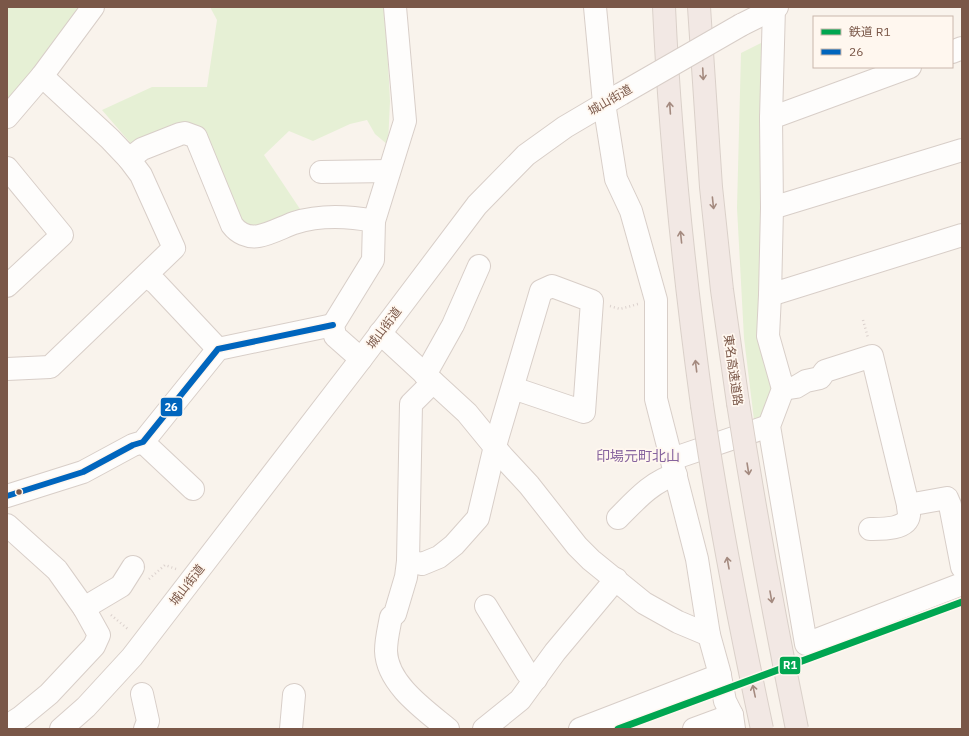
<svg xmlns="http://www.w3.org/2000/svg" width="969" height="736" font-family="'IBM Plex Sans','Noto Sans JP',sans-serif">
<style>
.green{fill:#e6f0d5}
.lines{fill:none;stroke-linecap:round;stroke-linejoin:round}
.minor-casing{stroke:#d8cec8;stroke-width:24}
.highway-casing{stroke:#dad0c9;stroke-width:24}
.path{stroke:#dbd1cd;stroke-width:2.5;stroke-dasharray:1 3;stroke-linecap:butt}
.minor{stroke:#fefdfc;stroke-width:22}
.highway{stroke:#f2e8e4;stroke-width:22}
.minor-bridge-casing{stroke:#d8cec8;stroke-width:24;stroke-linecap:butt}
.highway-bridge-casing{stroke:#dad0c9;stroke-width:24;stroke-linecap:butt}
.minor-bridge{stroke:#fefdfc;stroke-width:22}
.highway-bridge{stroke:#f2e8e4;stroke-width:22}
.bus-1-casing{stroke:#fff7ef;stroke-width:9}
.bus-1{stroke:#0065bd;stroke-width:6}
.rail-1-casing{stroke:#fff7ef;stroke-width:10}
.rail-1{stroke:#00a651;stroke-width:7}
.oneway{stroke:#a48a7f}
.bus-dot{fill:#7a5748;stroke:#fff7ef;stroke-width:1.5}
.labels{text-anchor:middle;stroke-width:3.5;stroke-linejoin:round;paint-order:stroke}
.street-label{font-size:12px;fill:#7a5748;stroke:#fff7ef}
.quarter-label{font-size:14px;fill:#86649e;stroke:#fff7ef}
.line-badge{stroke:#fff7ef;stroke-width:1.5}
.badge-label{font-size:11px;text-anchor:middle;font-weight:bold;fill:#fff}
</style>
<rect width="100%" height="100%" fill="#f9f3ec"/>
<g class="green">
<path d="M7 7H80L7 106Z"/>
<path d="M210 7H385L390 101 388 145 375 134 367 120 350 124 313 141 289 131 264 155 304 215 258 226 237 223 198 127 173 124 133 146 102 110 152 87H207L217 20Z"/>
<path d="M763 42 774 391 766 416 754 420 744 338 737 208 741 53Z"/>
</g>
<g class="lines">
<defs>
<g id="minor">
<path d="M595 7 604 103 616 179 631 211 656 300V399L697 559 709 635 719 671 725 701 732 715 734 729"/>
<path d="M774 7 771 118 772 208 770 295 962 235"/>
<path d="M741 25 777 7"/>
<path d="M952 52 962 48"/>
<path d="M7 117 42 76 93 7"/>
<path d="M771 118 910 67"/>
<path d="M129 159 142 149 180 134 185 133 196 137 232 225C238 233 248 238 259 236 270 234 283 227 294 223 319 215 348 216 374 221"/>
<path d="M7 168 62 235 7 286"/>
<path d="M321 172 389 171"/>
<path d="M772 208 962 150"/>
<path d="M146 276 156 283 218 349"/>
<path d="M770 295 768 336 783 389 769 426 806 644 962 584"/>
<path d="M380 333 467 413 503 457 529 485 577 546 591 560 644 603 678 622 709 635"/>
<path d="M361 359 335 336 333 325 373 260 374 221 405 121 395 7"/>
<path d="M7 369 50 367 174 248 141 175 129 159 110 139 42 76"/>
<path d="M425 375 453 325 479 266"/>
<path d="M433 382 411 404 408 561 406 577 395 614 391 617C389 628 386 639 386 651 387 684 425 710 448 729"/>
<path d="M783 389 796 387 806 381 820 378 825 371 872 356 908 505C908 508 909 512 909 515 907 530 881 529 870 529"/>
<path d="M143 442 193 489"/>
<path d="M672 459 769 426"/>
<path d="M7 496 83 472 133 445 143 442 218 349 333 325"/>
<path d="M908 505 947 498 950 505 962 567"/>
<path d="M618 518C634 502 653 480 676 475"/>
<path d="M7 525 57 570 84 608 99 635 94 646 49 694 21 717 7 726"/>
<path d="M408 561 422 564 439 557 454 545 478 518 495 446 541 291 552 286 592 301 584 412 513 388"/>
<path d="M486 606 527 673 536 679"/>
<path d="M84 608 121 586 133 567"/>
<path d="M142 694 148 721 145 729"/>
<path d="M61 729 86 707 132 657 361 359 477 205 526 155 565 127 621 94"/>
<path d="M291 729 294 695"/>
<path d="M484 729 520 700 555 652 616 579"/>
<path d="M580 729 720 675"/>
<path d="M694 729 732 715"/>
</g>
<g id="highway">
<path d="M664 7C670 140 684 273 702 405"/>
<path d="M699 7 711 187 722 290 738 403"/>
</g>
</defs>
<use href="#minor" class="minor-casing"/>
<use href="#highway" class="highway-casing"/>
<g class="path">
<path d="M610 306 620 309 638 304"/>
<path d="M863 320 868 338"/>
<path d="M149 579 165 565 176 569"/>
<path d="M111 615 129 630"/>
</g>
<use href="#minor" class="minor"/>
<use href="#highway" class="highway"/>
<defs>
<path id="minor-bridge" d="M621 94 741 25"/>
<g id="highway-bridge">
<path d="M738 403C755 512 775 621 797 729"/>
<path d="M702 405C718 514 739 621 762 729"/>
</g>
</defs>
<use href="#minor-bridge" class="minor-bridge-casing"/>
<use href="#highway-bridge" class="highway-bridge-casing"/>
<use href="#minor-bridge" class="minor-bridge"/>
<use href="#highway-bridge" class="highway-bridge"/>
<defs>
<path id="bus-1" d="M7 496 83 472 133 445 143 442 218 349 333 325"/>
</defs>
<use href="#bus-1" class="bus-1-casing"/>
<use href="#bus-1" class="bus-1"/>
<defs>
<path id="rail-1" d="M618 729 962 602"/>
</defs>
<use href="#rail-1" class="rail-1-casing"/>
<use href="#rail-1" class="rail-1"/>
</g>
<defs><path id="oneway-shaft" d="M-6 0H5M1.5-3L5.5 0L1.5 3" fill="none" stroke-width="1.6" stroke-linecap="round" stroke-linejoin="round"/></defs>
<g class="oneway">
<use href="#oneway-shaft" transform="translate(703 74) rotate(87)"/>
<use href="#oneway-shaft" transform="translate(670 108) rotate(-94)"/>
<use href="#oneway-shaft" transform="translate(713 203) rotate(84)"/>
<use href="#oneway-shaft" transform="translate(681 237) rotate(-96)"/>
<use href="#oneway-shaft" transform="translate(696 366) rotate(-97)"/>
<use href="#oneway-shaft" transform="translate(748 469) rotate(81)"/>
<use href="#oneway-shaft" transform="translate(728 563) rotate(-100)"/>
<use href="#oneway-shaft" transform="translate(771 597) rotate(80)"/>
<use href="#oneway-shaft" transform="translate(754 691) rotate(-102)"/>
</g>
<circle class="bus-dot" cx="19" cy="492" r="3.5"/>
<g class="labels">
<g class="street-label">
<text transform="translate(610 100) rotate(-30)" y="4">城山街道</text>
<text transform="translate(384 328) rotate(-53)" y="4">城山街道</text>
<text transform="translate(733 370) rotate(82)" y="4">東名高速道路</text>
<text transform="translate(187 585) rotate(-52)" y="4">城山街道</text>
</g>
<g class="quarter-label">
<text x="638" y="461">印場元町北山</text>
</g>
</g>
<g class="line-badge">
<rect x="160" y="397" width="23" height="20" rx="4" fill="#0065bd"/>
<rect x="779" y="656" width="22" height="19" rx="4" fill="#00a651"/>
</g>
<g class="badge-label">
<text x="171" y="411">26</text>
<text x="790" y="669">R1</text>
</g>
<rect width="969" height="736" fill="none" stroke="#7a5748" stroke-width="16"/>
<rect x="813" y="16" width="140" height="52" fill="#fff7ef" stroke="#cab7ac"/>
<rect x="821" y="29" width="20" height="6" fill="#00a651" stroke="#cab7ac"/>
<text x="849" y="36" font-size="12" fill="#7a5748">鉄道 R1</text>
<rect x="821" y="49" width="20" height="6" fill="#0065bd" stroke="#cab7ac"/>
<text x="849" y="56" font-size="12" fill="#7a5748">26</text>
</svg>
